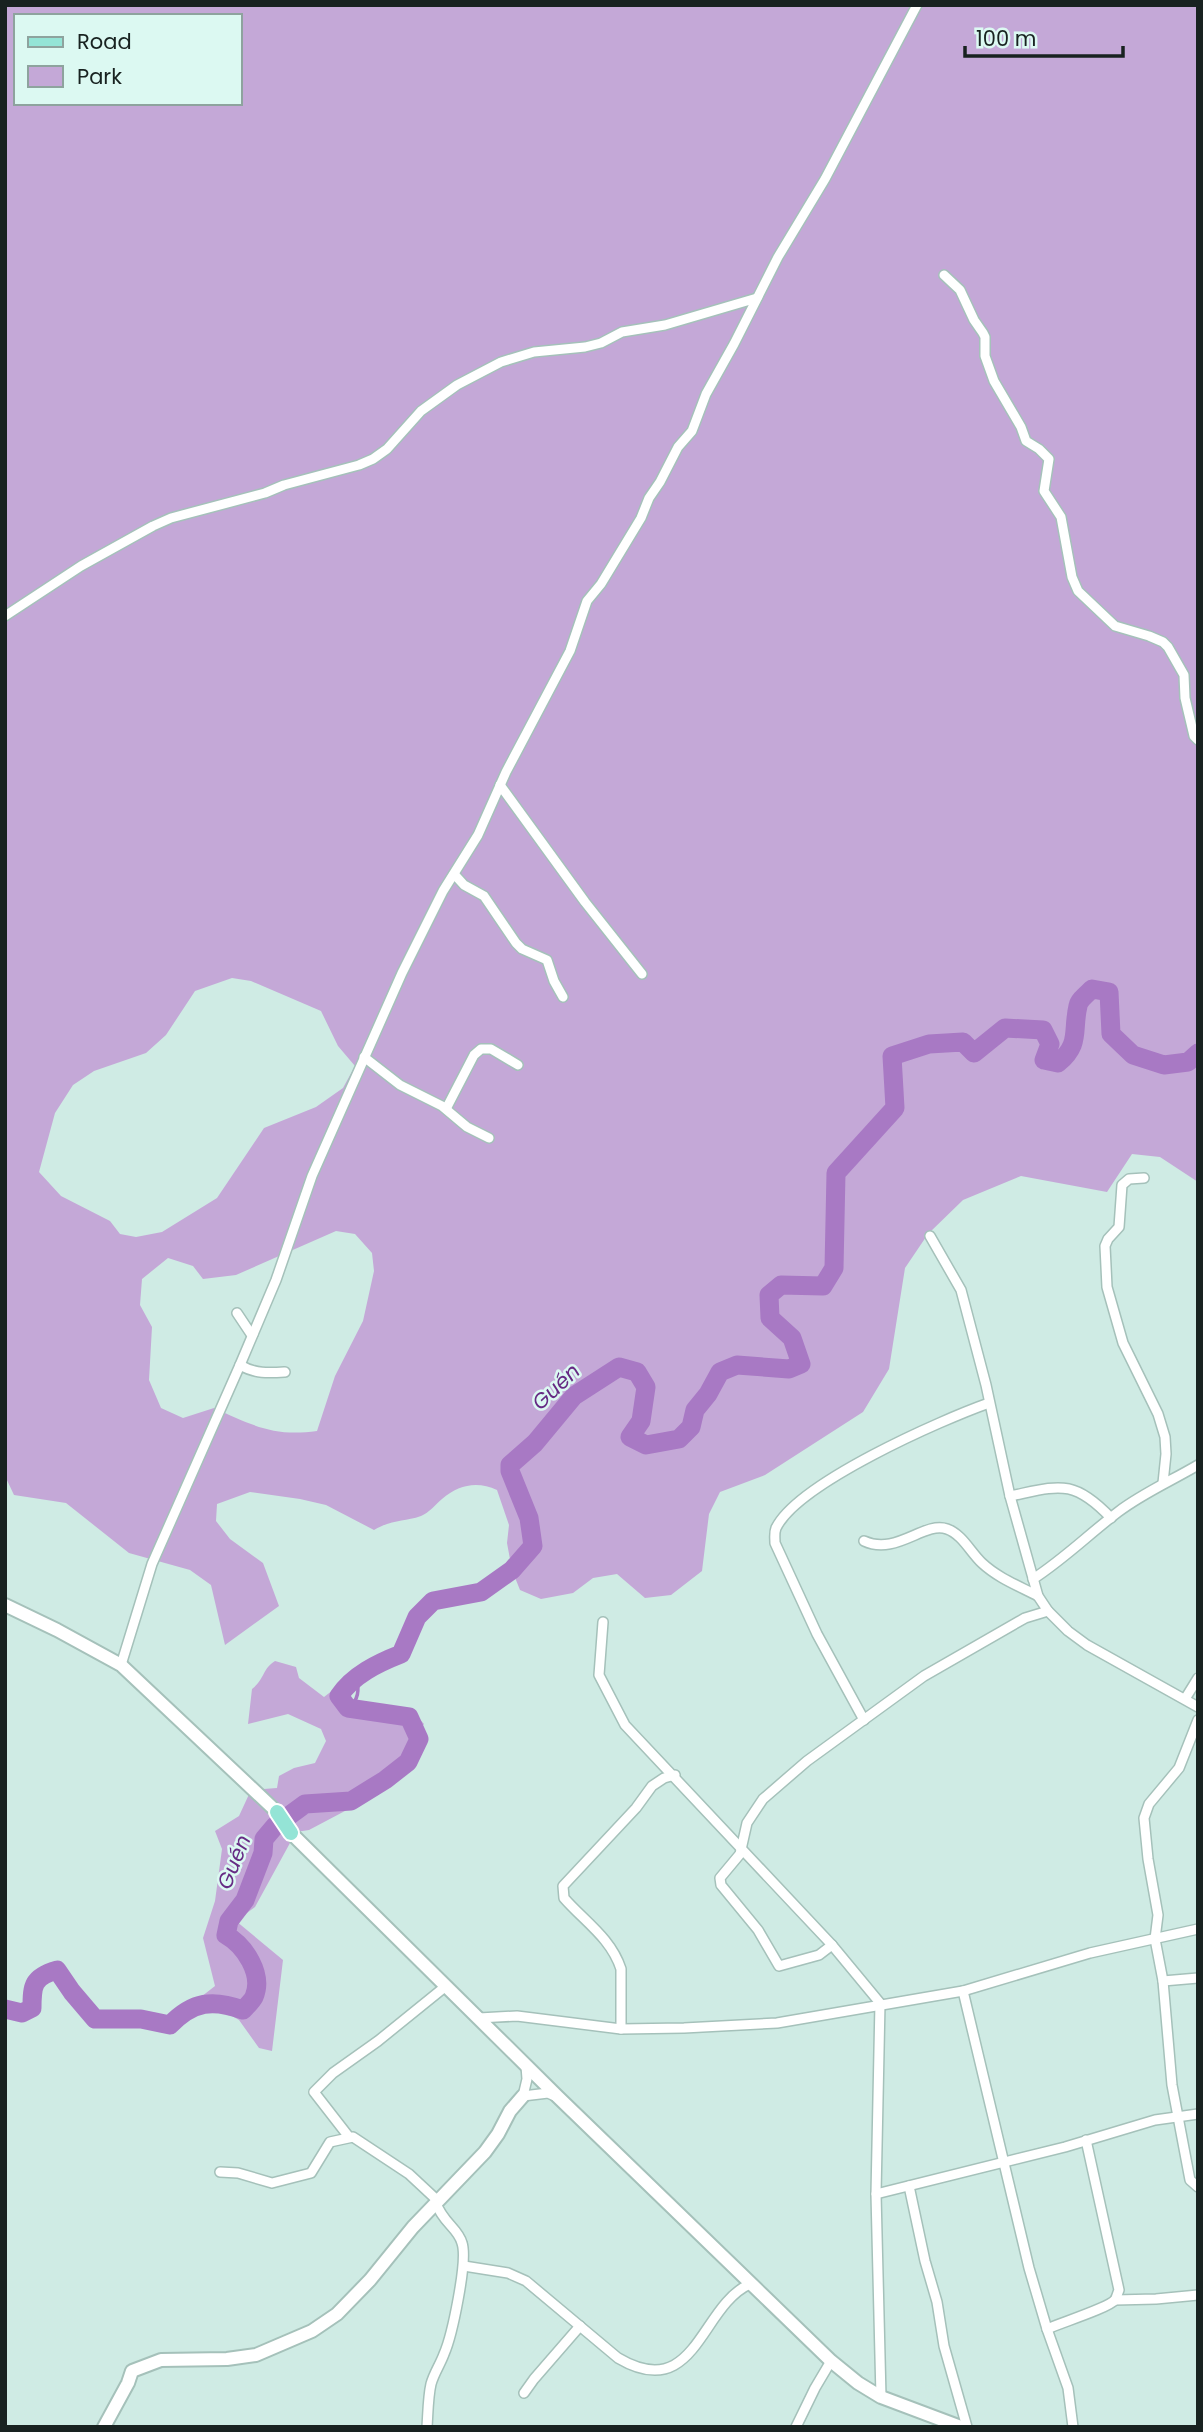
<svg xmlns="http://www.w3.org/2000/svg" width="1203" height="2432" font-family="Poppins,sans-serif">
<style>
.green{fill:#c4a8d7;fill-rule:evenodd}
.lines{fill:none;stroke-linecap:round;stroke-linejoin:round}
.stream{stroke:#a879c4;stroke-width:3.5}
.river{stroke:#a879c4;stroke-width:19}
.street-casing{stroke:#a5c1ba;stroke-width:12}
.secondary-casing{stroke:#a5c1ba;stroke-width:16}
.primary-casing{stroke:#fff;stroke-width:18}
.street{stroke:#fff;stroke-width:9}
.secondary{stroke:#fff;stroke-width:12}
.primary{stroke:#94e4d6;stroke-width:14}
.labels{text-anchor:middle;stroke-width:5;stroke-linejoin:round;paint-order:stroke}
.water-label{font-size:21px;font-style:italic;fill:#662b84;stroke:#dcf9f2}
</style>
<rect width="100%" height="100%" fill="#cfebe4"/>
<g class="green">
<path d="M5 5H1198V1182L1160 1157 1132 1154 1107 1192 1021 1176 963 1200 928 1234 905 1268 889 1369 863 1412 765 1475 720 1492 709 1514 702 1571 671 1595 645 1598 617 1574 593 1578 573 1593 541 1599 520 1590 512 1570 507 1543 509 1525 497 1490C478 1481 459 1484 442 1499 436 1504 429 1513 421 1516 404 1522 393 1519 374 1530L326 1505 300 1499 250 1492 217 1504 216 1521 230 1539 263 1563 279 1606 225 1645 211 1585 190 1570 129 1553 66 1503 14 1495 5 1476ZM16 16H240V103H16ZM232 978 251 981 321 1011 338 1046 355 1066 343 1088 316 1107 264 1128 217 1198 162 1232 136 1237 120 1234 110 1221 61 1196 39 1172 55 1113 73 1085 94 1071 146 1053 166 1035 195 991ZM336 1231 355 1234 372 1253 374 1271 363 1321 335 1376 317 1431C273 1437 252 1425 214 1408L183 1418 161 1408 149 1380 152 1327 140 1305 142 1279 168 1258 193 1266 203 1279 236 1275Z"/>
<path d="M275 1661 296 1667 299 1678 324 1697 333 1690 359 1703 413 1712 424 1724 410 1741 404 1758 379 1793 309 1830 296 1832 255 1907 236 1921 283 1960 272 2051 259 2048 239 2020 225 2012 197 2000 215 1986 203 1938 215 1901 222 1849 215 1831 239 1816 251 1790 277 1788 279 1776 294 1768 315 1763 326 1741 321 1729 288 1714 248 1724 252 1689C265 1679 262 1669 275 1661Z"/>
</g>
<g class="lines">
<path class="stream" d="M348 1708C359 1700 359 1690 357 1678"/>
<path class="river" d="M5 2009 22 2013 32 2008C32 1985 33 1977 57 1970L72 1992 95 2019H141L170 2025C193 2001 213 1999 243 2010 247 2006 252 2001 254 1997 264 1974 244 1945 226 1935L229 1921 245 1900 263 1853 264 1839 275 1826 305 1804 351 1801 385 1780 408 1762 419 1739 409 1717 348 1708 339 1696C353 1675 378 1663 401 1654L417 1617 433 1601 481 1592 512 1570 533 1546 529 1518 510 1471V1465L535 1443 574 1396 619 1367 637 1372 646 1387 641 1421 630 1437 646 1445 679 1439 691 1427 695 1410 708 1394 720 1372 737 1365 789 1369 801 1364 792 1338 770 1318 769 1295 781 1285 823 1286 834 1268 836 1173 895 1108 892 1056 929 1044 963 1042 974 1053 1005 1028 1043 1030 1050 1044 1044 1060 1058 1063C1081 1044 1072 1031 1078 1006 1079 1000 1087 994 1092 989L1109 992 1111 1034 1133 1055 1164 1065 1188 1062 1198 1053"/>
<defs>
<g id="street">
<path d="M944 275 960 290 974 320 983 333 985 337V356L994 381 1021 427 1026 441 1039 449 1049 459 1044 491 1061 517 1072 577 1078 591 1115 626 1149 636 1163 642 1168 647 1184 675 1185 698 1194 736 1198 740"/>
<path d="M5 616 81 566 153 526 171 518 265 493 284 485 359 465 373 459 387 449 421 411 457 385 501 362 534 352 585 347 601 343 622 332 665 325 757 298"/>
<path d="M500 785 585 902 642 974"/>
<path d="M454 874 464 885 484 896 516 943 522 949 547 960 554 981 563 997"/>
<path d="M364 1057 400 1085 442 1106 467 1127 489 1138"/>
<path d="M446 1109 474 1055 481 1049H491L518 1065"/>
<path d="M1144 1178 1129 1179 1122 1185 1119 1227 1108 1239 1105 1246 1107 1287 1123 1343 1158 1414 1165 1437 1166 1454 1163 1483"/>
<path d="M930 1236 961 1290 986 1385 1010 1496 1038 1596 1048 1611 1068 1631 1087 1645 1198 1707"/>
<path d="M237 1313 251 1334H253"/>
<path d="M240 1365C255 1374 269 1373 285 1372"/>
<path d="M1010 1496C1059 1486 1073 1478 1111 1518"/>
<path d="M864 1541C896 1556 924 1521 947 1529 962 1534 971 1553 982 1563 998 1578 1019 1586 1038 1596"/>
<path d="M1033 1579C1064 1559 1089 1534 1118 1512 1143 1493 1171 1481 1198 1465"/>
<path d="M603 1622 599 1675 625 1725 832 1945 880 2003 876 2194 881 2397"/>
<path d="M121 1665 152 1564 240 1365 276 1280 312 1176 402 973 443 891 478 835 506 772 570 651 587 601 601 584 641 518 649 498 660 482 678 447 692 431 706 394 734 344 778 257 825 179 917 5"/>
<path d="M1185 1699 1198 1678"/>
<path d="M864 1720 817 1634 775 1543C775 1538 774 1533 776 1528 798 1483 941 1420 989 1403"/>
<path d="M1198 1720 1179 1768 1149 1804 1144 1818 1148 1859 1158 1915 1155 1939 1163 1981 1172 2085 1190 2180 1198 2187"/>
<path d="M832 1945 819 1955 779 1966 758 1930 721 1885 720 1878 740 1854 747 1823 763 1799 807 1761 924 1676 1025 1618 1048 1611"/>
<path d="M1163 1981 1198 1978"/>
<path d="M963 1991 1090 1953 1198 1929"/>
<path d="M479 2018 517 2016 621 2029 684 2028 777 2023 963 1991 1029 2268 1047 2329 1068 2388 1073 2427"/>
<path d="M621 2029V1969C611 1938 584 1921 564 1898L563 1886 636 1808 652 1786 664 1778 675 1775"/>
<path d="M523 2096 548 2093 555 2096"/>
<path d="M523 2096 527 2079 526 2066"/>
<path d="M349 2137 314 2092 333 2073 378 2041 446 1986"/>
<path d="M220 2172 238 2173 272 2183 311 2173 330 2142 353 2137 409 2174 438 2201"/>
<path d="M909 2186 925 2261 937 2302 944 2346 967 2427"/>
<path d="M876 2194 1065 2147 1155 2120 1198 2114"/>
<path d="M464 2266 508 2273 526 2281 618 2358C696 2404 700 2306 750 2284"/>
<path d="M1115 2300 1156 2299 1198 2295"/>
<path d="M1047 2329C1060 2323 1108 2308 1115 2300 1116 2299 1118 2292 1119 2290L1086 2140"/>
<path d="M524 2393 534 2379 580 2326"/>
<path d="M427 2427C428 2413 428 2397 431 2384 434 2373 440 2365 444 2354 452 2336 468 2261 462 2243 458 2228 443 2223 436 2203"/>
<path d="M796 2427 815 2388 831 2361"/>
</g>
<g id="secondary">
<path d="M5 1605 57 1630 121 1665 277 1812"/>
<path d="M291 1833 558 2097 831 2361 858 2383 881 2397 961 2427"/>
<path d="M104 2427 128 2383 132 2371 161 2360 227 2359 256 2355 312 2331 337 2314 370 2280 413 2227 485 2152 498 2134 510 2111 523 2096"/>
</g>
<path id="primary" d="M277 1812 291 1833"/>
</defs>
<use href="#street" class="street-casing"/>
<use href="#secondary" class="secondary-casing"/>
<use href="#primary" class="primary-casing"/>
<use href="#street" class="street"/>
<use href="#secondary" class="secondary"/>
<use href="#primary" class="primary"/>
</g>
<g class="labels">
<g class="water-label">
<text transform="translate(556 1387) rotate(-43)" y="7">Guén</text>
<text transform="translate(234 1862) rotate(-68)" y="7">Guén</text>
</g>
</g>
<rect width="1203" height="2432" fill="none" stroke="#182220" stroke-width="14"/>
<rect x="14" y="14" width="228" height="91" fill="#dcf9f2" stroke="#8ea39e" stroke-width="2"/>
<rect x="28" y="37" width="35" height="10" fill="#94e4d6" stroke="#8ea39e" stroke-width="2"/>
<text x="77" y="49" font-size="21" fill="#182220">Road</text>
<rect x="28" y="66" width="35" height="21" fill="#c4a8d7" stroke="#8ea39e" stroke-width="2"/>
<text x="77" y="84" font-size="21" fill="#182220">Park</text>
<path d="M965 46v10h158v-10" fill="none" stroke="#182220" stroke-width="3.5"/>
<text x="976" y="46" font-size="21" fill="#182220" stroke="#dcf9f2" stroke-width="5" paint-order="stroke">100 m</text>
</svg>
